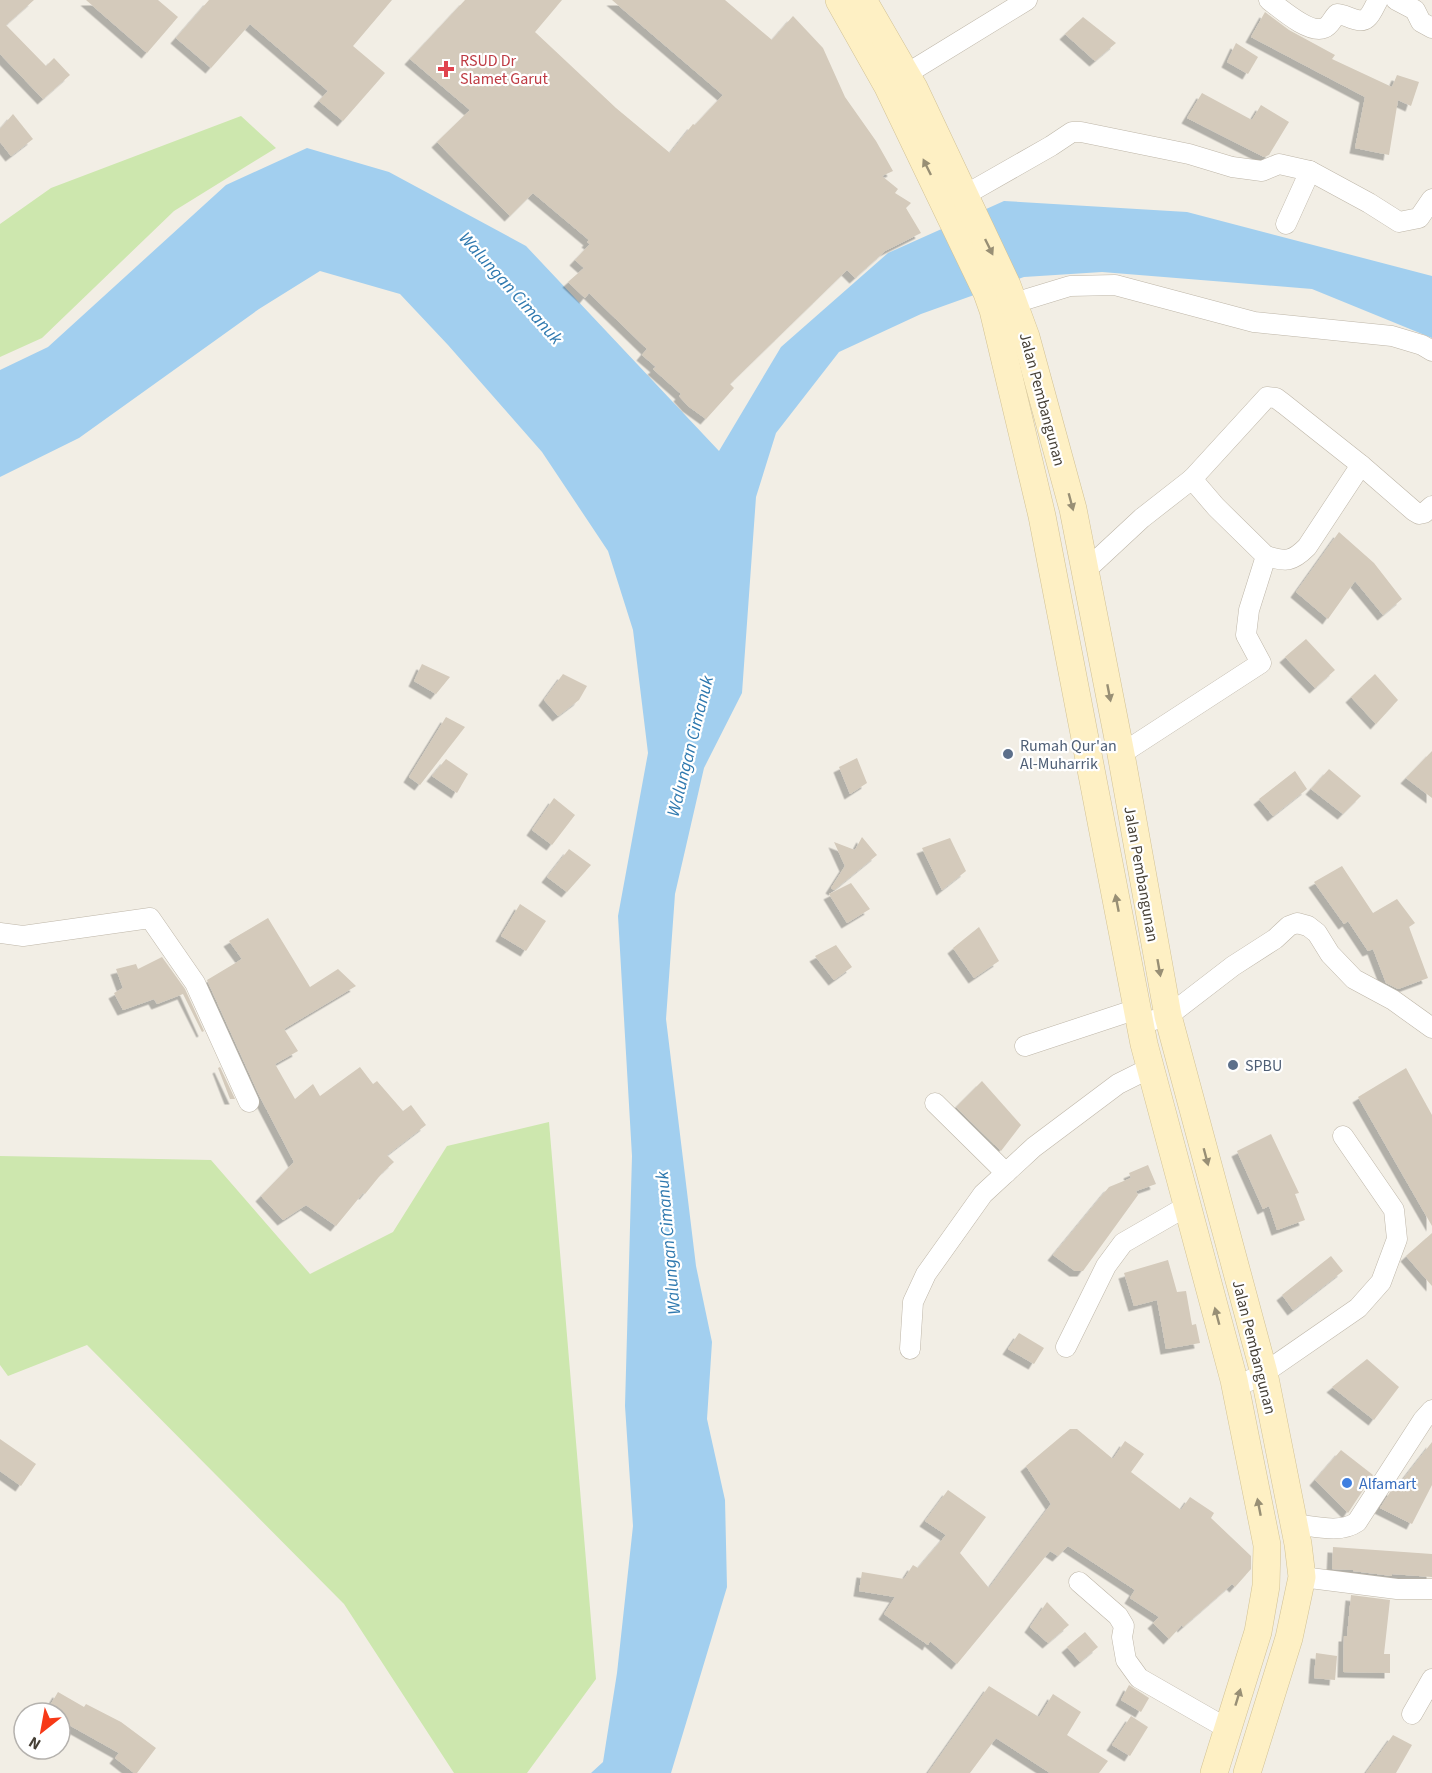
<svg xmlns="http://www.w3.org/2000/svg" width="1432" height="1773" font-family="'Source Sans 3',sans-serif">
<style>
.green{fill:#cde7ae}
.water{fill:#a2cfef}
.building{fill:#d4cabb;filter:url(#shadow)}
.lines{fill:none;stroke-linecap:round;stroke-linejoin:round}
.street-casing{stroke:#beb6a8;stroke-width:21}
.secondary-casing{stroke:#d2c295;stroke-width:28}
.street{stroke:#fff;stroke-width:20}
.secondary{stroke:#fef0c4;stroke-width:27}
.oneway{fill:#988f75}
.health-dot{fill:#e0444e;stroke:#fff;stroke-width:2}
.service-dot{fill:#5c6f8a;stroke:#fff;stroke-width:2}
.shop-dot{fill:#3f7fe0;stroke:#fff;stroke-width:2}
.labels{text-anchor:middle;stroke-width:4.5;stroke-linejoin:round;paint-order:stroke}
.health-label{font-size:16px;fill:#be3a42;stroke:#fff;text-anchor:start}
.street-label{font-size:16px;fill:#453f35;stroke:#fff}
.service-label{font-size:16px;fill:#4e5e75;stroke:#fff;text-anchor:start}
.shop-label{font-size:16px;fill:#366cbe;stroke:#fff;text-anchor:start}
.water-label{font-size:18px;font-style:italic;fill:#2f79af;stroke:#fff}
</style>
<defs>
<filter id="shadow"><feDropShadow dx="-5.5" dy="5.5" stdDeviation="0" flood-color="#0004"/></filter>
</defs>
<rect width="100%" height="100%" fill="#f2eee5"/>
<g class="green">
<path d="M241 116 276 148 174 211 42 338 0 357V224L51 188Z"/>
<path d="M549 1122 596 1679 527 1773H454L344 1604 87 1345 8 1376 0 1365V1156L211 1160 310 1274 393 1232 447 1146Z"/>
</g>
<path class="water" d="M307 148 389 172 526 246 719 451 781 347 888 253 1004 201 1187 212 1432 276V338L1312 289 1102 272 1024 277 921 314 839 352 776 433 756 497 742 693 704 768 675 894 666 1019 696 1266 712 1342 707 1419 725 1500 727 1587 671 1773H591L603 1762 617 1673 633 1526 625 1406 632 1156 618 916 648 753 633 630 608 551 542 452 448 345 400 294 320 271 259 309 79 438 0 477V370L48 347 226 185Z"/>
<g class="building">
<path d="M0 0H34L6 25 46 66 54 58 70 75 43 99 0 54Z"/>
<path d="M86 0H158L178 17 147 53Z"/>
<path d="M209 0H392L353 46 385 73 343 121 319 101 328 91 250 24 211 68 176 38Z"/>
<path d="M465 0H562L535 32 616 108 670 153 693 124 695 125 723 95 612 0H725L772 40 793 16 823 48 845 97 876 141 893 171 882 176 898 189 895 193 911 203 906 208 921 233 885 251 855 278 847 270 730 384 734 388 706 419 688 406 679 396 681 394 653 369 656 367 642 355 647 349 589 293 585 298 568 282 584 268 575 260 590 244 587 242 589 240 533 193 510 216 437 142 470 110 410 59Z"/>
<path d="M1265 12 1289 30 1335 55 1332 59 1392 87 1397 75 1419 82 1411 106 1398 100 1389 155 1355 148 1365 97 1251 37Z"/>
<path d="M1083 17 1116 43 1095 61 1065 34Z"/>
<path d="M1236 43 1258 57 1248 74 1227 62Z"/>
<path d="M1202 93 1252 120 1261 105 1289 122 1269 155 1264 157 1187 118Z"/>
<path d="M13 114 33 139 11 156 0 142V129Z"/>
<path d="M1339 532 1374 563 1402 599 1383 615 1355 581 1328 619 1296 592Z"/>
<path d="M1306 639 1335 670 1315 688 1285 657Z"/>
<path d="M422 664 450 677 436 694 414 681Z"/>
<path d="M563 674 587 686 579 700 558 716 544 700Z"/>
<path d="M1375 674 1398 700 1376 724 1351 697Z"/>
<path d="M446 717 465 727 420 785 409 777Z"/>
<path d="M1432 751V798L1406 778Z"/>
<path d="M857 758 867 783 850 794 839 767Z"/>
<path d="M446 759 468 774 457 793 432 776Z"/>
<path d="M1329 769 1361 796 1343 814 1311 789Z"/>
<path d="M1295 771 1307 789 1273 816 1259 799Z"/>
<path d="M554 798 575 815 552 845 532 830Z"/>
<path d="M862 837 877 855 834 890 831 888 845 866 834 842 855 850Z"/>
<path d="M950 838 966 871 942 890 922 848Z"/>
<path d="M569 849 591 865 567 892 547 877Z"/>
<path d="M1342 866 1373 913 1397 899 1415 923 1409 927 1428 978 1398 989 1386 983 1373 949 1368 951 1348 921 1344 924 1314 882Z"/>
<path d="M851 883 870 909 847 923 829 894Z"/>
<path d="M520 904 546 921 526 951 501 936Z"/>
<path d="M268 918 310 987 338 969 356 986 284 1029 298 1051 275 1064 295 1099 313 1084 320 1096 360 1067 373 1084 377 1081 403 1111 411 1105 426 1125 387 1155 394 1162 382 1173 365 1194 363 1193 336 1226 306 1205 283 1220 261 1196 294 1162 259 1095 207 980 242 959 229 941Z"/>
<path d="M979 927 999 961 974 978 953 948Z"/>
<path d="M836 945 852 967 834 980 815 956Z"/>
<path d="M162 957 185 989 204 1031 202 1032 183 994 157 1004 154 999 123 1010 114 993 123 988 116 969 136 964 138 969Z"/>
<path d="M220 1067 235 1099H230L218 1068Z"/>
<path d="M1406 1068 1432 1115V1226L1358 1097Z"/>
<path d="M982 1081 1021 1125 1001 1151 956 1107Z"/>
<path d="M1271 1134 1299 1193 1295 1194 1305 1220 1277 1230 1269 1206 1263 1209 1237 1151Z"/>
<path d="M1148 1165 1156 1184 1136 1191 1138 1195 1083 1271H1075L1053 1255 1109 1187 1131 1178 1136 1191 1129 1173Z"/>
<path d="M1432 1233V1286L1406 1256Z"/>
<path d="M1331 1256 1343 1271 1293 1310 1282 1295Z"/>
<path d="M1168 1260 1177 1292 1186 1291 1192 1325 1196 1324 1200 1343 1166 1349 1157 1300 1134 1306 1124 1273Z"/>
<path d="M1019 1333 1044 1348 1034 1364 1008 1349Z"/>
<path d="M1367 1359 1399 1387 1374 1420 1332 1387Z"/>
<path d="M1070 1429H1077L1113 1459 1125 1441 1144 1454 1131 1472 1181 1510 1190 1497 1214 1513 1211 1518 1251 1556V1569L1235 1587 1232 1584 1183 1627 1182 1625 1169 1639 1153 1623 1159 1617 1130 1598 1135 1590 1068 1546 1058 1556 1050 1551 957 1664 930 1641 928 1645 884 1614 895 1597 859 1591 862 1572 904 1579 913 1565 918 1568 946 1535 925 1521 948 1490 986 1517 960 1553 989 1588 1051 1504 1026 1466Z"/>
<path d="M0 1439 36 1464 21 1486 0 1471Z"/>
<path d="M1432 1442V1485L1412 1524 1380 1508 1392 1489 1394 1491Z"/>
<path d="M1341 1450 1373 1475 1348 1513 1315 1480Z"/>
<path d="M1333 1547 1432 1554V1577L1392 1574V1576L1353 1571V1570L1332 1569Z"/>
<path d="M1351 1595 1390 1600 1384 1654H1390V1673L1343 1672 1344 1636H1347Z"/>
<path d="M1047 1602 1069 1625 1048 1643 1030 1627Z"/>
<path d="M1085 1632 1098 1647 1080 1662 1067 1647Z"/>
<path d="M1316 1653 1337 1656 1335 1680 1314 1678Z"/>
<path d="M1129 1685 1149 1698 1141 1712 1121 1700Z"/>
<path d="M989 1686 1039 1717 1053 1694 1081 1712 1067 1735 1108 1761 1099 1773H1050L996 1738 970 1773H928Z"/>
<path d="M58 1692 84 1707 86 1704 121 1722 156 1748 137 1773H134L115 1758 119 1753 60 1720V1713L46 1712Z"/>
<path d="M1131 1716 1148 1727 1130 1756 1112 1745Z"/>
<path d="M1393 1735 1412 1745 1396 1773H1366Z"/>
</g>
<g class="lines">
<defs>
<g id="street">
<path d="M1269 0C1281 9 1309 34 1324 28 1330 26 1332 19 1337 14 1346 14 1359 25 1367 18 1372 14 1375 5 1378 0"/>
<path d="M1396 0 1415 10 1421 22 1432 28"/>
<path d="M895 81 1027 0"/>
<path d="M965 195 1051 146 1072 132H1081L1189 154 1232 167 1262 171 1279 164 1310 171 1369 203 1399 222 1419 218 1432 199"/>
<path d="M1286 224 1310 171"/>
<path d="M1001 307 1070 286 1115 285 1254 322 1392 336 1422 345 1432 351"/>
<path d="M1192 479 1267 397 1276 398 1284 404 1361 465 1414 511 1419 514 1424 513 1432 506"/>
<path d="M1266 556C1286 562 1292 562 1307 547L1361 465"/>
<path d="M1085 571 1142 518 1192 479 1216 507 1266 556 1249 610 1246 635 1261 663 1121 754"/>
<path d="M0 933 23 936 150 918 195 983 249 1102"/>
<path d="M1140 1024 1168 1016 1233 966 1275 939 1289 926 1297 923 1308 926 1317 933 1330 954 1354 979 1393 1000 1432 1028"/>
<path d="M1025 1046 1137 1009"/>
<path d="M935 1103 1006 1173"/>
<path d="M1066 1347 1106 1266 1123 1243 1187 1206"/>
<path d="M910 1349 913 1302 926 1274 983 1194 1034 1147 1118 1084 1150 1068"/>
<path d="M1235 1388 1264 1373 1358 1308 1381 1282 1397 1239 1394 1210 1343 1136"/>
<path d="M1294 1524C1314 1526 1340 1534 1357 1522L1423 1420 1432 1410"/>
<path d="M1302 1577 1397 1589H1432"/>
<path d="M1079 1582 1118 1616 1124 1626 1122 1637 1126 1660 1139 1678 1228 1729"/>
<path d="M1412 1714 1432 1679"/>
</g>
<g id="secondary">
<path d="M839 0 887 85 987 293 993 310 1042 516 1144 1044 1234 1380 1267 1545 1266 1586 1258 1632 1214 1773"/>
<path d="M863 0 914 88 1007 285 1026 337 1073 509 1121 754 1168 1016 1264 1373 1298 1544 1302 1577 1289 1638 1247 1773"/>
</g>
</defs>
<use href="#street" class="street-casing"/>
<use href="#secondary" class="secondary-casing"/>
<use href="#street" class="street"/>
<use href="#secondary" class="secondary"/>
</g>
<defs><path id="oneway-solid" d="M-6-.8H1V-3.2L6.5 0L1 3.2V.8H-6Z" transform="scale(1.5)"/></defs>
<g class="oneway">
<use href="#oneway-solid" transform="translate(927 167) rotate(-116)"/>
<use href="#oneway-solid" transform="translate(989 247) rotate(64)"/>
<use href="#oneway-solid" transform="translate(1071 502) rotate(75)"/>
<use href="#oneway-solid" transform="translate(1109 693) rotate(79)"/>
<use href="#oneway-solid" transform="translate(1117 903) rotate(-101)"/>
<use href="#oneway-solid" transform="translate(1159 968) rotate(80)"/>
<use href="#oneway-solid" transform="translate(1206 1157) rotate(75)"/>
<use href="#oneway-solid" transform="translate(1217 1316) rotate(-105)"/>
<use href="#oneway-solid" transform="translate(1259 1507) rotate(-101)"/>
<use href="#oneway-solid" transform="translate(1238 1697) rotate(-73)"/>
</g>
<path class="health-dot" d="M443 60h6v6h6v6h-6v6h-6v-6h-6v-6h6z"/>
<g class="service-dot">
<circle cx="1008" cy="754" r="6"/>
<circle cx="1233" cy="1065" r="6"/>
</g>
<circle class="shop-dot" cx="1347" cy="1483" r="6"/>
<g class="labels">
<g class="health-label">
<text x="460" y="66">RSUD Dr<tspan x="460" dy="18">Slamet Garut</tspan></text>
</g>
<g class="street-label">
<text transform="translate(1043 399) rotate(75)" y="6">Jalan Pembangunan</text>
<text transform="translate(1142 874) rotate(80)" y="6">Jalan Pembangunan</text>
<text transform="translate(1255 1347) rotate(76)" y="6">Jalan Pembangunan</text>
</g>
<g class="service-label">
<text x="1020" y="751">Rumah Qur'an<tspan x="1020" dy="18">Al-Muharrik</tspan></text>
<text x="1245" y="1071">SPBU</text>
</g>
<g class="shop-label">
<text x="1359" y="1489">Alfamart</text>
</g>
<g class="water-label">
<text transform="translate(511 288) rotate(48)" y="6">Walungan Cimanuk</text>
<text transform="translate(690 746) rotate(-76)" y="6">Walungan Cimanuk</text>
<text transform="translate(668 1243) rotate(-95)" y="6">Walungan Cimanuk</text>
</g>
</g>
<g transform="translate(42 1731) rotate(211)"><circle r="28" fill="#ffffff" stroke="#b5b2ae" stroke-width="1.5"/>
<path d="M0-4.5L10 22L0 15L-10 22Z" fill="#f73917"/>
<text y="-9" font-size="16" font-weight="bold" text-anchor="middle" fill="#453f35">N</text>
</g>
</svg>
